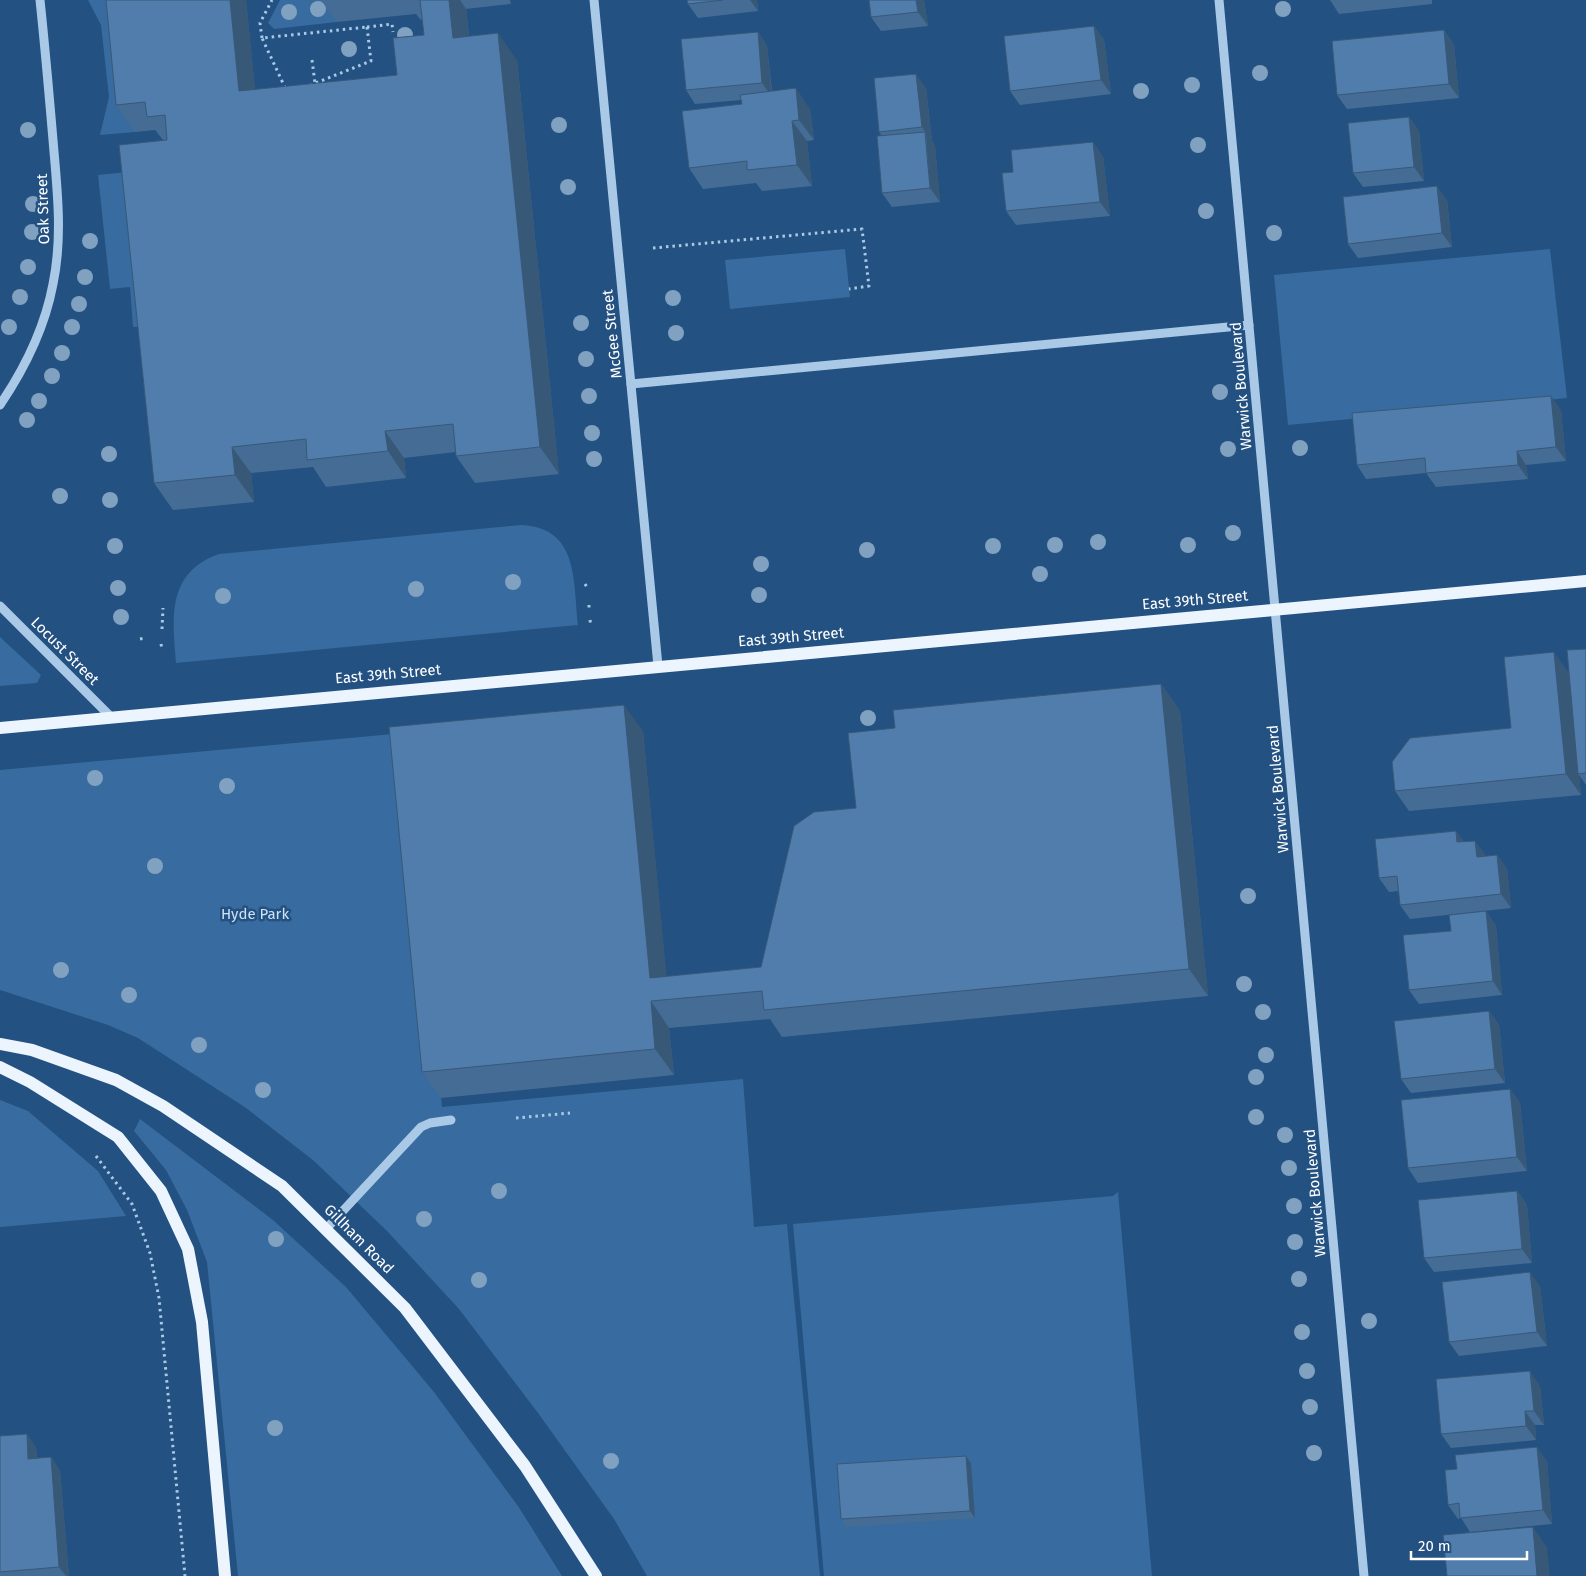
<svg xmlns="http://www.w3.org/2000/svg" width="1586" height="1576" font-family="'Fira Sans',sans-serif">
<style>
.green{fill:#386b9f}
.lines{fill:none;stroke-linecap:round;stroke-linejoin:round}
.path{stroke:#aac9e7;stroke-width:3;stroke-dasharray:2.5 4;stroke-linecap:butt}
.minor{stroke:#aac9e7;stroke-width:9}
.major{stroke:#ecf4fd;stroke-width:12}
.tree{fill:#81a1c1}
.wall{fill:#456c94}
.shaded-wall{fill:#385878}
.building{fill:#507dac;stroke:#385878}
.labels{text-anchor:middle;stroke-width:5;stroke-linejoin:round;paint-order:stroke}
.street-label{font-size:15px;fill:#fff;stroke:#235181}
.park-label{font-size:15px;fill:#cee2f5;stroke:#235181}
</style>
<rect width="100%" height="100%" fill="#235181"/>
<g class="green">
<path d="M88 0H122L135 132 100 135 109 97 101 25Z"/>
<path d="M280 0H334L337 22 274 29 268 23Z"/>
<path d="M138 171 154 326 133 327 130 287 110 289 98 175Z"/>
<path d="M845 249 850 297 730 309 725 260Z"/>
<path d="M1550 249 1567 398 1288 425 1274 275Z"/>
<path d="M520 525C579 527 573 580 578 625L176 663C172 617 167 572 219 554Z"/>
<path d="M0 637 41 675 37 683 0 686Z"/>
<path d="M404 733 442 1107 743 1079 754 1227 787 1224 820 1576H647L614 1519 538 1413 459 1309 387 1231 314 1161 246 1108 138 1038 108 1025 0 990V770Z"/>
<path d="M0 1100 28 1111 98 1171 126 1216 0 1227Z"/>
<path d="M140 1119 273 1220 346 1287 434 1392 518 1506 562 1576H238L207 1262 187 1210 166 1170 134 1131Z"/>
<path d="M1118 1192 1152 1576H824L793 1224 1113 1196Z"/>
</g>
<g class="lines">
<g class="path">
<path d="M367 27 371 61 288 94 262 38Z"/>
<path d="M367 27 392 24 393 32"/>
<path d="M262 38 260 23 272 0"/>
<path d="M312 60 315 83"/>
<path d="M653 248 862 229 869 286 849 289"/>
<path d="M585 584 587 587"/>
<path d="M589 605V610"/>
<path d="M590 620 591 626"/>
<path d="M162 629 163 608"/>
<path d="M140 639 146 638"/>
<path d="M161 644 162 649"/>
<path d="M516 1118 570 1113"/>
<path d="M96 1156 132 1204 150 1253 159 1298 185 1576"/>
</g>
<g class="minor">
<path d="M594 0 658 666"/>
<path d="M1219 0 1364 1576"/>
<path d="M631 384 1249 325"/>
<path d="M0 405C25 368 45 327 53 284 63 236 57 188 53 140 49 93 45 47 40 0"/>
<path d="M0 606 110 716"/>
<path d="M326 1229 421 1127 430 1123 451 1120"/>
</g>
<g class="major">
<path d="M0 728 1586 581"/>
<path d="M0 1044 32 1050 116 1080 163 1106 282 1186 405 1308 525 1466 596 1576"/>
<path d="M0 1067 30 1082 118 1137 161 1191 188 1249 202 1322 225 1576"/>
</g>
</g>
<g class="tree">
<circle cx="318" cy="9" r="8"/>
<circle cx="1283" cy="9" r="8"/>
<circle cx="289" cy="12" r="8"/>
<circle cx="405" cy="35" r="8"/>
<circle cx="349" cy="49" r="8"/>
<circle cx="1260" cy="73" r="8"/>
<circle cx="1192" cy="85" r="8"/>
<circle cx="1141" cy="91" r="8"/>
<circle cx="559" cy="125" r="8"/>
<circle cx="28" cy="130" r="8"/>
<circle cx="1198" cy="145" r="8"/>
<circle cx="568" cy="187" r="8"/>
<circle cx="33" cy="204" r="8"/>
<circle cx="1206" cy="211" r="8"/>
<circle cx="32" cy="232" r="8"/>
<circle cx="1274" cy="233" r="8"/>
<circle cx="90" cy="241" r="8"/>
<circle cx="28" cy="267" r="8"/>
<circle cx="85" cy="277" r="8"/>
<circle cx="20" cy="297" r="8"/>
<circle cx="673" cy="298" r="8"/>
<circle cx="79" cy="304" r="8"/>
<circle cx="581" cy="323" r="8"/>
<circle cx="9" cy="327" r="8"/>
<circle cx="72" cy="327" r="8"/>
<circle cx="676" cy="333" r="8"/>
<circle cx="62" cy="353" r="8"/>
<circle cx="586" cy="359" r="8"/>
<circle cx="52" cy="376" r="8"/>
<circle cx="1220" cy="392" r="8"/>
<circle cx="589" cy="396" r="8"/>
<circle cx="39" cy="401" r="8"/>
<circle cx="27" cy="420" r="8"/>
<circle cx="592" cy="433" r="8"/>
<circle cx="1300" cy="448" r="8"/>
<circle cx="1228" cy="449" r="8"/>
<circle cx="109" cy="454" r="8"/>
<circle cx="594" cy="459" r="8"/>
<circle cx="60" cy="496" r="8"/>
<circle cx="110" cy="500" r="8"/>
<circle cx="1233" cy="533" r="8"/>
<circle cx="1098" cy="542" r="8"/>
<circle cx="1055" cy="545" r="8"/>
<circle cx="1188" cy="545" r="8"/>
<circle cx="115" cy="546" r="8"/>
<circle cx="993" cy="546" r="8"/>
<circle cx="867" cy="550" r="8"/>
<circle cx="761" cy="564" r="8"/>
<circle cx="1040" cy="574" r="8"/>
<circle cx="513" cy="582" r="8"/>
<circle cx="118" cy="588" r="8"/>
<circle cx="416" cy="589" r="8"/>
<circle cx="759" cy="595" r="8"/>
<circle cx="223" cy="596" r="8"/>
<circle cx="121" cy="617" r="8"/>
<circle cx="868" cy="718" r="8"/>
<circle cx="95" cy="778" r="8"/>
<circle cx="227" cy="786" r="8"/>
<circle cx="155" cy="866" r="8"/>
<circle cx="1248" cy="896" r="8"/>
<circle cx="61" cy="970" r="8"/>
<circle cx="1244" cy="984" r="8"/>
<circle cx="129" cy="995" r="8"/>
<circle cx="1263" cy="1012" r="8"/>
<circle cx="199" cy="1045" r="8"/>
<circle cx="1266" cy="1055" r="8"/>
<circle cx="1256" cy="1077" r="8"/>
<circle cx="263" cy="1090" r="8"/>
<circle cx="1256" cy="1117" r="8"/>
<circle cx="1285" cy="1135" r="8"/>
<circle cx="1289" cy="1168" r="8"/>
<circle cx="499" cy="1191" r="8"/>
<circle cx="1294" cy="1206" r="8"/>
<circle cx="424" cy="1219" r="8"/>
<circle cx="276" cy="1239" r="8"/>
<circle cx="1295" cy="1242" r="8"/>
<circle cx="1299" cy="1279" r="8"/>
<circle cx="479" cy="1280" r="8"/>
<circle cx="1369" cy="1321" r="8"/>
<circle cx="1302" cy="1332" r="8"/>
<circle cx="1307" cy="1371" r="8"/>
<circle cx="1310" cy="1407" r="8"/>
<circle cx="275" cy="1428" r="8"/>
<circle cx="1314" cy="1453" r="8"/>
<circle cx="611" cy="1461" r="8"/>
</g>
<g class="wall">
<path d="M246 0 255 90 397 75 424 35 422 20H421L416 14 337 22 321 0H510L511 4 466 9 469 36 517 60 559 474 475 483 456 456V452L404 458 406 478 326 487 313 467 251 473 254 502 173 510 154 483 163 140 155 130 135 132 116 105Z"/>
<path d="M687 0H757L758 11 698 18 688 4Z"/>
<path d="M869 0H924L928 26 881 31 871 17Z"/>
<path d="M1330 0H1432V4L1339 14Z"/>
<path d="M1094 26 1104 40 1111 94 1020 105 1010 91Z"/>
<path d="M1444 30 1454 45 1459 98 1347 109 1337 95Z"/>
<path d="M758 32 767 46 772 91 810 109 814 140 807 141 812 186 762 191 756 183 703 189 689 168 742 104 741 100 695 104 686 90Z"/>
<path d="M926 88 932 141 935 146 940 202 892 207 882 193V136L879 132Z"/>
<path d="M1409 117 1419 131 1424 181 1363 187 1353 173Z"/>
<path d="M1103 156 1110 216 1016 225 1006 211 1013 172Z"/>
<path d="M1447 200 1452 247 1358 258 1348 244Z"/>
<path d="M1561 410 1566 461 1526 465 1528 479 1436 487 1426 473 1366 479 1357 465Z"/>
<path d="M1586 649V785L1579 775 1581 795 1409 811 1395 791 1511 728 1569 673Z"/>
<path d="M1161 684 1180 711 1208 996 782 1037 770 1019 669 1028 674 1075 441 1098 422 1072 643 731 666 977 761 967 856 808 895 728Z"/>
<path d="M1456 831 1464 842 1475 841 1485 855V856L1497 855 1507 869 1511 908 1410 919 1400 905 1399 891 1389 892 1379 878Z"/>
<path d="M1486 911 1496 926 1502 995 1419 1004 1409 990 1451 931Z"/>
<path d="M1489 1011 1499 1025 1505 1083 1411 1093 1401 1079Z"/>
<path d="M1510 1089 1520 1103 1527 1171 1418 1183 1408 1168Z"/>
<path d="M1517 1191 1527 1205 1532 1263 1434 1272 1424 1258Z"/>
<path d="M1540 1286 1547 1346 1459 1356 1449 1342Z"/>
<path d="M1540 1386 1544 1425H1535L1536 1440 1451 1448 1441 1434Z"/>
<path d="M27 1434 36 1448 37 1458 51 1457 60 1471 69 1576H0V1436Z"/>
<path d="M966 1456 971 1463 975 1518 846 1527 841 1519Z"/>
<path d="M1547 1461 1552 1524 1470 1532 1461 1518 1458 1519 1448 1505Z"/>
</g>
<g class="shaded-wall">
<path d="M230 0H246L258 118 239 91Z"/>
<path d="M449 0H460L466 9 472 65 453 38Z"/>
<path d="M750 0H757L758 11Z"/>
<path d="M916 0H924L928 26 918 12Z"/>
<path d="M1094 26 1104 40 1111 94 1101 80Z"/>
<path d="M1444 30 1454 45 1459 98 1449 84Z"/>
<path d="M758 32 767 46 772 97 762 83Z"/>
<path d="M498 33 517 60 559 474 540 447Z"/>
<path d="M916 74 926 88 932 141 935 146 940 202 930 188 926 133 922 127Z"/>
<path d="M796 88 810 109 814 140 799 120Z"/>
<path d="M1409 117 1419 131 1424 181 1414 167Z"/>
<path d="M792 121 807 141 812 186 797 165Z"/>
<path d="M1093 142 1103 156 1110 216 1100 202Z"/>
<path d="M1437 186 1447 200 1452 247 1442 233Z"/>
<path d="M1551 396 1561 410 1566 461 1556 447Z"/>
<path d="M385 431 404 458 406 478 388 451Z"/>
<path d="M232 447 251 473 254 502 235 475Z"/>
<path d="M1517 451 1526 465 1528 479 1518 465Z"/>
<path d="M1554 652 1569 673 1578 774 1579 775 1581 795 1566 774Z"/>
<path d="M1161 684 1180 711 1208 996 1189 969Z"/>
<path d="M624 705 643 731 669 999 650 978Z"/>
<path d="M1456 831 1466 845 1457 842Z"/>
<path d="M1475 841 1485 855 1487 871 1477 857Z"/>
<path d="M1497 855 1507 869 1511 908 1501 894Z"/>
<path d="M1486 911 1496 926 1502 995 1493 981Z"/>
<path d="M651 1001 669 1028 674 1075 655 1049Z"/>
<path d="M1489 1011 1499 1025 1505 1083 1495 1069Z"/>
<path d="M1510 1089 1520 1103 1527 1171 1517 1157Z"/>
<path d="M1517 1191 1527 1205 1532 1263 1522 1249Z"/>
<path d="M1530 1272 1540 1286 1547 1346 1537 1332Z"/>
<path d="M1530 1371 1540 1386 1544 1425 1534 1411Z"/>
<path d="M1525 1411 1535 1425 1536 1440 1526 1426Z"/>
<path d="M27 1434 36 1448 38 1473 28 1459Z"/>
<path d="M1537 1447 1547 1461 1552 1524 1543 1510Z"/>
<path d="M966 1456 971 1463 975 1518 970 1511Z"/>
<path d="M51 1457 60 1471 69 1576H66L59 1567Z"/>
<path d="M1533 1527 1547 1547 1550 1576H1537Z"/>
</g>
<g class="building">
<path d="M106 0H230L239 91 397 75 393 38 424 35 420 0H449L453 38 498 33 540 447 456 456 453 424 385 431 388 451 307 460 306 439 232 447 235 475 154 483 119 145 167 140 165 115 147 117 145 102 116 105Z"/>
<path d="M687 0H723L688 4Z"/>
<path d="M869 0H916L918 12 871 17Z"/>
<path d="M1094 26 1101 80 1010 91 1004 36Z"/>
<path d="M1444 30 1449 84 1337 95 1332 41Z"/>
<path d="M758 32 762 83 686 90 681 39Z"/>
<path d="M916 74 922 127 879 132 874 78Z"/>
<path d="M796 88 799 120 792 121 797 165 747 170V161L689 168 682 111 742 104 740 95Z"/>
<path d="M1409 117 1414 167 1353 173 1348 123Z"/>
<path d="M925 132 930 188 882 193 877 136Z"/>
<path d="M1093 142 1100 202 1006 211 1002 173 1013 172 1011 150Z"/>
<path d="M1437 186 1442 233 1348 244 1343 197Z"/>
<path d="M1551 396 1556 447 1517 451 1518 465 1426 473 1425 458 1357 465 1352 413Z"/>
<path d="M1586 649V773L1578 774 1567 650Z"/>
<path d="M1554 652 1566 774 1395 791 1392 762 1410 738 1511 728 1504 657Z"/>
<path d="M1161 684 1189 969 764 1010 762 991 651 1001 655 1049 422 1072 389 727 624 705 650 978 761 967 794 826 814 812 856 808 848 733 895 728 893 710Z"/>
<path d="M1456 831 1457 842 1475 841 1477 857 1497 855 1501 894 1400 905 1397 876 1379 878 1375 839Z"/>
<path d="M1486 911 1493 981 1409 990 1403 935 1451 931 1449 915Z"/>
<path d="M1489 1011 1495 1069 1401 1079 1394 1021Z"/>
<path d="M1510 1089 1517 1157 1408 1168 1401 1100Z"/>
<path d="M1517 1191 1522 1249 1424 1258 1418 1200Z"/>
<path d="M1530 1272 1537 1332 1449 1342 1442 1282Z"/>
<path d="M1530 1371 1534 1411H1525L1526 1426 1441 1434 1436 1379Z"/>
<path d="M27 1434 28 1459 51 1457 59 1567 0 1572V1436Z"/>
<path d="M1537 1447 1543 1510 1460 1518 1459 1503 1448 1505 1445 1470 1457 1469 1455 1455Z"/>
<path d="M966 1456 970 1511 841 1519 837 1464Z"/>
<path d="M1533 1527 1537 1576H1447L1443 1535Z"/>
</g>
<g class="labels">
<g class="street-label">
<text transform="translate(43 209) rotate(-92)" y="5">Oak Street</text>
<text transform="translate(612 334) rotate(-96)" y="5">McGee Street</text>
<text transform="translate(1241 386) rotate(-95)" y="5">Warwick Boulevard</text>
<text transform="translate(1195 600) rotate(-5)" y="5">East 39th Street</text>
<text transform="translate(791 637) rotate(-5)" y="5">East 39th Street</text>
<text transform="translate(65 651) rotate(45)" y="5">Locust Street</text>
<text transform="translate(388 674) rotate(-5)" y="5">East 39th Street</text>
<text transform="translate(1278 789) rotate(-95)" y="5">Warwick Boulevard</text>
<text transform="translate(1315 1193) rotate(-95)" y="5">Warwick Boulevard</text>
<text transform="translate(359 1239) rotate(45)" y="5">Gillham Road</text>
</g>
<g class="park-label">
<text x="255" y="919">Hyde Park</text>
</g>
</g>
<path d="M1411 1551v8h116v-8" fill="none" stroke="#ffffff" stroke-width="2.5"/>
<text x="1418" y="1551" font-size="15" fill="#ffffff" stroke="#235181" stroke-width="4" paint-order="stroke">20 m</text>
</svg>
